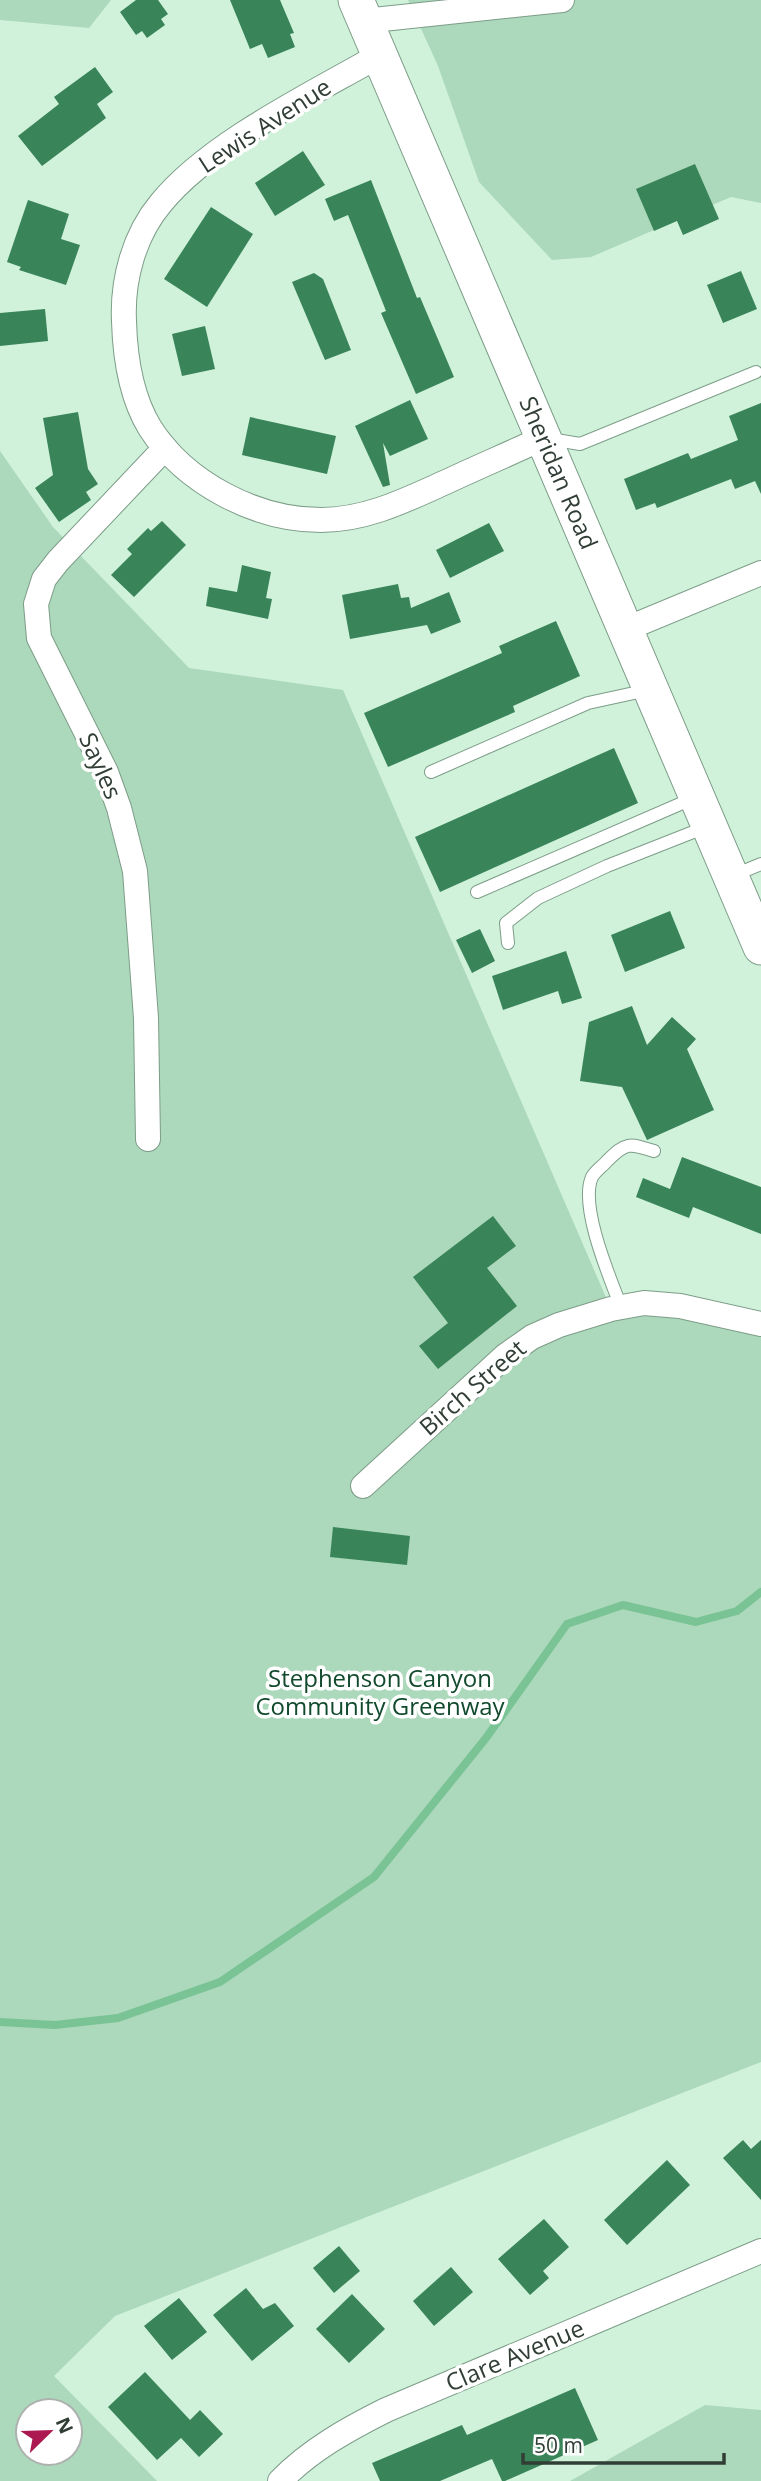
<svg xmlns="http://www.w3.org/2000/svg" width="761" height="2481" font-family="'Open Sans',sans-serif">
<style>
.green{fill:#acd8bb;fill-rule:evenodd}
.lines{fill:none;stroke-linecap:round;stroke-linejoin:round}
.stream{stroke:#79c395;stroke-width:8}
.building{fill:#398459}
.lane-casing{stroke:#7d9d88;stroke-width:14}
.street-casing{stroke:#7d9d88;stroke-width:26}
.secondary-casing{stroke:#7d9d88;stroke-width:37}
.lane{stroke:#fff;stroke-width:12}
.street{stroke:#fff;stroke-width:24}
.secondary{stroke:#fff;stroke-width:35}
.labels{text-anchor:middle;stroke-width:7;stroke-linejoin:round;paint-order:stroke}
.street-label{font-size:24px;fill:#313e36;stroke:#fff}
.park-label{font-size:24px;fill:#114a2d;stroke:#fff}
</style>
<rect width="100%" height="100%" fill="#d0f2db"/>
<g class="green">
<path d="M0 0H111L89 28 0 20Z"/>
<path d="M408 0H761V203L731 197 591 257 552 260 479 182 438 66Z"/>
<path d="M0 451 53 527 189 668 343 690 611 1309 761 1324V2062L115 2316 54 2376 157 2481H0ZM28 2411H70V2453H28Z"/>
<path d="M705 2405 761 2410V2481H570Z"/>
</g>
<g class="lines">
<path class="stream" d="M0 2022 55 2025 118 2018 220 1982 374 1877 486 1738 567 1624 623 1605 696 1622 737 1611 761 1592"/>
</g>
<g class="building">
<path d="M136 0H158L168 14 161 19 165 25 147 38 142 31 136 35 120 12Z"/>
<path d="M230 0H280L294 33 290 34 295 47 268 58 262 44 250 49Z"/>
<path d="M95 67 113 92 97 104 106 118 42 166 18 136 59 104 54 97Z"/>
<path d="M303 151 325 185 275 216 255 183Z"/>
<path d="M695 164 719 219 683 235 677 221 654 231 636 189Z"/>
<path d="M371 180 417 298 420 297 454 377 416 394 381 313 386 311 348 215 334 221 325 199Z"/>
<path d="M28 200 69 214 61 239 80 245 66 285 19 270 21 267 7 262Z"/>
<path d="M211 207 253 234 207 307 164 279Z"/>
<path d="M741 271 757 309 723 323 707 285Z"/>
<path d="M314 273 323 279 351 350 325 360 292 282Z"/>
<path d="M45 309 48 341 0 346V313Z"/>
<path d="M205 326 215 369 182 376 172 334Z"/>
<path d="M410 400 428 439 390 456 383 443 390 485 383 487 355 426Z"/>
<path d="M761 403V494L755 481 735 489 731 479 657 508 655 503 636 510 624 479 688 453 691 459 738 440 729 416Z"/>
<path d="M78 412 88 469 98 484 86 492 91 500 59 522 35 488 53 475 43 418Z"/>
<path d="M250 417 336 436 327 474 242 455Z"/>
<path d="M162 521 186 545 134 597 111 575 132 554 127 549 148 528 151 531Z"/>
<path d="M489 523 504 551 450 578 436 550Z"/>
<path d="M242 565 271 572 266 598 272 599 268 619 206 606 209 587 237 592Z"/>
<path d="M398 584 401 598 409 597 411 608 449 592 461 622 431 634 427 625 350 639 342 595Z"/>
<path d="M556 621 580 676 513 706 515 712 388 767 364 713 502 653 499 646Z"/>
<path d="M614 748 638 803 440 892 415 837Z"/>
<path d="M670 911 685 948 625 972 611 935Z"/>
<path d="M480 929 495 961 472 973 456 940Z"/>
<path d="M566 951 582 998 562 1004 558 991 503 1010 492 976Z"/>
<path d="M632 1006 647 1045 672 1017 696 1039 687 1049 714 1110 647 1140 622 1087 580 1081 589 1022Z"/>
<path d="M682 1157 761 1187V1234L693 1207 689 1218 636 1197 643 1178 670 1189Z"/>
<path d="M493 1216 516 1246 487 1268 517 1306 438 1369 419 1346 448 1323 413 1277Z"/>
<path d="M333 1527 410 1536 407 1565 330 1557Z"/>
<path d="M743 2140 751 2149 761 2140V2200L723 2158Z"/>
<path d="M667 2160 690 2185 627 2245 604 2220Z"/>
<path d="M544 2219 569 2247 543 2271 549 2278 530 2295 498 2259Z"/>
<path d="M339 2246 360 2271 334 2293 313 2268Z"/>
<path d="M451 2267 473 2292 434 2326 413 2301Z"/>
<path d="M246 2288 263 2309 275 2303 294 2326 252 2361 213 2315Z"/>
<path d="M352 2294 385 2329 349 2363 316 2329Z"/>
<path d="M179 2298 207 2332 172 2360 144 2326Z"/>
<path d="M145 2372 190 2420 200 2410 223 2434 199 2457 181 2438 157 2460 108 2407Z"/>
<path d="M575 2388 598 2440 505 2481H502L492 2459 440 2481H380L372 2463 462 2425 467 2435Z"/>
</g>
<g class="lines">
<defs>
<g id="lane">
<path d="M550 439 580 444 756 372"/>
<path d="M431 772 588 703 648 690"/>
<path d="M732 876 761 864"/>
<path d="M477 892 694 798"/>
<path d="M508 943 506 923 538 898 607 866 706 827"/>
<path d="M621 1307C610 1278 579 1206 592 1177 595 1171 603 1166 607 1161 626 1142 629 1143 654 1151"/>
</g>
<g id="street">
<path d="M364 21 562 0"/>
<path d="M380 55C312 94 210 143 161 203 134 235 122 280 124 321 125 358 131 397 150 428 185 483 256 520 321 520 366 520 406 500 446 482 478 467 511 453 543 438"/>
<path d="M626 629 761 573"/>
<path d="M148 1139 146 1018 135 871 119 808 106 772 39 638 36 604 44 579 58 561 165 448"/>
<path d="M363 1486 505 1356 532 1337 559 1325 611 1309 644 1303 680 1306 761 1324"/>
<path d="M280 2481C310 2450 348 2429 386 2410L761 2251"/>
</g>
<path id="secondary" d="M356 0 761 947"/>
</defs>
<use href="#lane" class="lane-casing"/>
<use href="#street" class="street-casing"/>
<use href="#secondary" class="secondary-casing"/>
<use href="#lane" class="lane"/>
<use href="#street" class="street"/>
<use href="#secondary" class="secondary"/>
</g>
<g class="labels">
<g class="street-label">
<text transform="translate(265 126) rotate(-33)" y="8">Lewis Avenue</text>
<text transform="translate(558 473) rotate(67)" y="8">Sheridan Road</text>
<text transform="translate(100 766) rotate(66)" y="8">Sayles</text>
<text transform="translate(473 1388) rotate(-41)" y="8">Birch Street</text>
<text transform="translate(515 2356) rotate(-23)" y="8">Clare Avenue</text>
</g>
<g class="park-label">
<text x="380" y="1687">Stephenson Canyon<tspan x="380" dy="28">Community Greenway</tspan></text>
</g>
</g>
<g transform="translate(49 2432) rotate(67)"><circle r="33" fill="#ffffff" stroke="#adb2af" stroke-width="2"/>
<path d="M0-5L12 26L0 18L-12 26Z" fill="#ab1950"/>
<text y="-10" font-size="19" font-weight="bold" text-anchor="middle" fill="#313e36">N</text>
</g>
<path d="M523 2453v10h201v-10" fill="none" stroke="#313e36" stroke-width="3.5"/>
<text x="534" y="2453" font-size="21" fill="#313e36" stroke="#ffffff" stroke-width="5" paint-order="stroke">50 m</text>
</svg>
